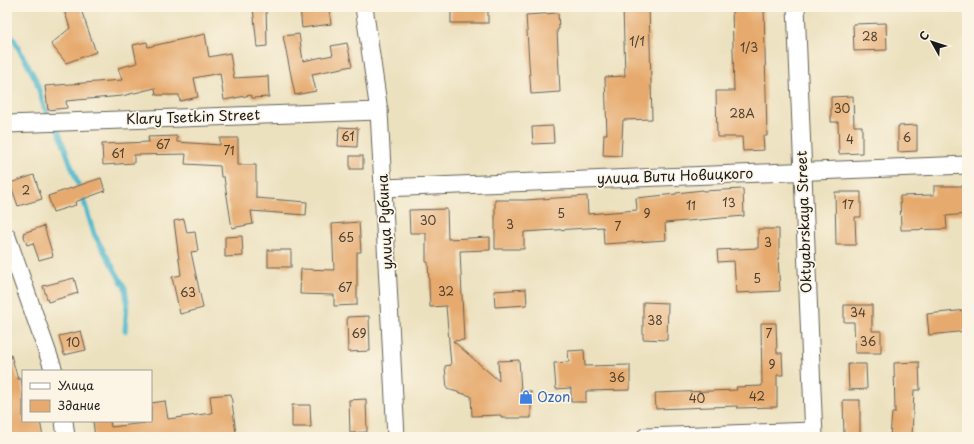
<svg xmlns="http://www.w3.org/2000/svg" width="974" height="444" font-family="'Playpen Sans',sans-serif">
<style>
.lines{fill:none;stroke-linecap:round;stroke-linejoin:round}
.stream{stroke:#4fb8cc;stroke-width:5}
.building{fill:#e6aa6e}
.minor-casing{stroke:#656155;stroke-width:19}
.minor{stroke:#fff;stroke-width:17}
.labels{text-anchor:middle;stroke-width:3.5;stroke-linejoin:round;paint-order:stroke}
.number-label{font-size:12px;fill:#4e4030}
.street-label{font-size:14px;fill:#1c1c1c;stroke:#fcf5e5}
.shop-label{font-size:14px;fill:#366cbe;stroke:#fcf5e5;text-anchor:start}
</style>
<rect width="100%" height="100%" fill="#fcf5e5"/>
<filter id="ink" filterUnits="userSpaceOnUse"><feTurbulence type="fractalNoise" baseFrequency=".025" numOctaves="2"/><feDisplacementMap in="SourceGraphic" scale="8" xChannelSelector="R" yChannelSelector="G"/><feConvolveMatrix kernelMatrix="1 2 1 2 8 2 1 2 1" color-interpolation-filters="sRGB"/></filter>
<filter id="wash" filterUnits="userSpaceOnUse"><feTurbulence type="fractalNoise" baseFrequency=".012" numOctaves="4" result="noise"/><feDisplacementMap in="SourceGraphic" scale="16" xChannelSelector="R" yChannelSelector="G"/><feGaussianBlur stdDeviation="0.9" result="paint"/><feColorMatrix in="noise" values="0 0 0 0 0 0 0 0 0 0 0 0 0 0 0 0 0 1.4 0 .05"/><feComposite in="paint" operator="in"/></filter>
<g filter="url(#wash)">
<rect width="100%" height="100%" fill="#ece1bf"/>
<g class="lines">
<g class="stream">
<path d="M7 27 36 80 44 107 51 119"/>
<path d="M55 126 58 130 82 195 94 234 125 288 127 302 125 331"/>
</g>
</g>
<g id="blocks">
<g class="building">
<path d="M63 7H80L96 52 66 63 51 44 70 28Z"/>
<path d="M253 7H266L267 46 257 47Z"/>
<path d="M300 7H329L331 24 302 28Z"/>
<rect x="451" y="7" width="37" height="16"/>
<path d="M623 7H649L652 119 623 120 621 156 603 155 604 134H607L605 77 625 76Z"/>
<path d="M732 7H764L767 136H763L764 150 743 151 742 137H717L716 91H734Z"/>
<path d="M558 13 559 29 557 30 560 92 531 94 526 15Z"/>
<path d="M886 23 887 50 854 51 853 24Z"/>
<path d="M205 34 209 57 230 53 234 78 268 76 269 97 252 98 251 95 224 100 220 73 194 78 198 97 180 101 179 95H156L155 88 122 96 66 101 67 108 48 110 45 86 122 80 118 68 137 63 133 45 147 42 148 47Z"/>
<path d="M299 34 303 61 333 55 331 46 347 43 352 66 312 74 316 91 295 95 283 36Z"/>
<path d="M853 96 854 126H862V153L839 154 838 122H831V97Z"/>
<path d="M917 125V151L898 152V126Z"/>
<path d="M553 126 554 143 533 144 532 127Z"/>
<path d="M339 127 358 128 357 147 338 146Z"/>
<path d="M177 136V142L220 145V138H238V165H256V198L307 202 306 215 251 211 253 224 232 228 224 177H221L220 166 185 164 186 154 134 155V163L103 165 102 144 149 142 148 137Z"/>
<rect x="350" y="156" width="13" height="13"/>
<path d="M34 175 42 199 18 206 10 183Z"/>
<path d="M101 178 105 191 75 202 76 205 53 212 48 196Z"/>
<path d="M934 186H967V214L946 216 947 229 901 230 900 196 934 195Z"/>
<path d="M743 189 744 216 665 223 666 240 604 244 603 227 524 232V249H495V200H525L587 196 588 214 637 210 636 198 676 194V193L703 190V191Z"/>
<path d="M835 192H861V217H855L856 245H836Z"/>
<path d="M447 209 448 239 490 237V250L460 251 464 340 453 341 499 381 498 361 519 360 521 391H531V418H501V415L472 416 471 396 447 389 445 366 451 365 446 306 430 307 428 262H426V233H410L409 210Z"/>
<path d="M184 219 187 233 195 232 198 251 191 252 203 308 180 314 172 277 181 275 174 221Z"/>
<path d="M359 222 361 252H357V305L334 306V295L300 294 301 269 334 270 332 224Z"/>
<path d="M44 226 53 256 39 260 33 243 27 245 23 233Z"/>
<path d="M758 229H779V258H778L780 291 736 293 734 261 718 262 717 250 758 248Z"/>
<path d="M242 236 243 256 225 257V237Z"/>
<rect x="268" y="250" width="23" height="17"/>
<path d="M74 278 78 293 48 302 43 286Z"/>
<path d="M526 289 527 305 495 307 494 291Z"/>
<path d="M643 302 668 303 667 340 643 339Z"/>
<path d="M844 305H872V331H881V353H855L854 322H844Z"/>
<path d="M967 310V331L929 335 927 314Z"/>
<path d="M369 316 370 351 348 352 347 317Z"/>
<path d="M761 323H776L777 353H782L783 375H777V407L737 408V406L656 409 655 393 737 390 736 387 762 386Z"/>
<path d="M81 331 86 350 64 355 59 336Z"/>
<path d="M584 350 585 366 630 365V390L586 391V402H571V388L556 389 554 363 569 362 568 351Z"/>
<path d="M11 355 18 379H21L23 390V421H40L43 437H7V356Z"/>
<path d="M919 362 920 390H914L912 437H890L892 413H895L894 363Z"/>
<path d="M848 364H866L867 389 849 390Z"/>
<path d="M231 394 236 434 204 437H95L93 421H110L111 427 145 423V421H151V403L165 401 168 419 212 413 210 396Z"/>
<path d="M366 399 367 432 350 433 349 400Z"/>
<path d="M843 400H860V435H844Z"/>
<path d="M292 405H310L311 427H292Z"/>
</g>
</g>
</g>
<g filter="url(#ink)">
<use href="#blocks" fill-opacity="0" stroke="#656155" stroke-width="1"/>
<g class="lines">
<defs>
<g id="minor">
<path d="M364 7 379 111 396 437"/>
<path d="M796 7 814 437"/>
<path d="M7 124 379 111"/>
<path d="M383 188 967 165"/>
<path d="M7 237 54 371"/>
<path d="M64 421 66 437"/>
<path d="M645 437 813 431"/>
</g>
</defs>
<use href="#minor" class="minor-casing"/>
<use href="#minor" class="minor"/>
</g>
</g>
<defs>
<symbol id="shop-bare" viewBox="-9 -9 18 18"><path d="M-5-2.5h2.3a2.7 3.5 0 0 1 5.4 0H5L5.5 6h-11ZM-1.5-2.5h3a1.5 2.3 0 0 0-3 0Z" fill="#3f7fe0" stroke="#fcf5e5" stroke-width="2.5" paint-order="stroke"/></symbol>
</defs>
<g fill-rule="evenodd">
<use href="#shop-bare" x="516" y="387" width="20" height="20"/>
</g>
<g class="labels">
<g class="number-label">
<text x="870" y="41">28</text>
<text x="637" y="46">1/1</text>
<text x="749" y="52">1/3</text>
<text x="842" y="113">30</text>
<text x="742" y="118">28А</text>
<text x="348" y="141">61</text>
<text x="907" y="142">6</text>
<text x="850" y="144">4</text>
<text x="163" y="149">67</text>
<text x="229" y="155">71</text>
<text x="118" y="158">61</text>
<text x="26" y="195">2</text>
<text x="729" y="207">13</text>
<text x="848" y="209">17</text>
<text x="691" y="210">11</text>
<text x="561" y="218">5</text>
<text x="647" y="218">9</text>
<text x="428" y="225">30</text>
<text x="510" y="229">3</text>
<text x="618" y="231">7</text>
<text x="346" y="242">65</text>
<text x="768" y="247">3</text>
<text x="757" y="283">5</text>
<text x="345" y="292">67</text>
<text x="446" y="296">32</text>
<text x="188" y="297">63</text>
<text x="858" y="317">34</text>
<text x="655" y="325">38</text>
<text x="359" y="338">69</text>
<text x="769" y="338">7</text>
<text x="868" y="346">36</text>
<text x="73" y="347">10</text>
<text x="772" y="369">9</text>
<text x="617" y="382">36</text>
<text x="757" y="401">42</text>
<text x="697" y="403">40</text>
</g>
<g class="street-label">
<text transform="translate(193 117) rotate(-2)" y="5">Klary Tsetkin Street</text>
<text transform="translate(675 176) rotate(-2)" y="5">улица Вити Новицкого</text>
<text transform="translate(385 222) rotate(-93)" y="5">улица Рубина</text>
<text transform="translate(804 222) rotate(-92)" y="5">Oktyabrskaya Street</text>
</g>
<g class="shop-label">
<text x="537" y="402">Ozon</text>
</g>
</g>
<rect width="974" height="444" fill="none" stroke="#fcf5e5" stroke-width="24"/>
<rect x="22" y="370" width="130" height="52" fill="#fcf5e5" stroke="#a29e95"/>
<rect x="30" y="383" width="20" height="6" fill="#ffffff" stroke="#a29e95"/>
<text x="58" y="390" font-size="12" fill="#1c1c1c">Улица</text>
<rect x="30" y="400" width="20" height="12" fill="#e6aa6e" stroke="#a29e95"/>
<text x="58" y="410" font-size="12" fill="#1c1c1c">Здание</text>
<g transform="translate(932 42) rotate(309)" stroke="#fcf5e5" stroke-width="3" paint-order="stroke">
<path d="M0-3L7 15L0 10L-7 15Z" fill="#1c1c1c"/>
<text y="-6" font-size="11" font-weight="bold" text-anchor="middle" fill="#1c1c1c">С</text>
</g>
</svg>
